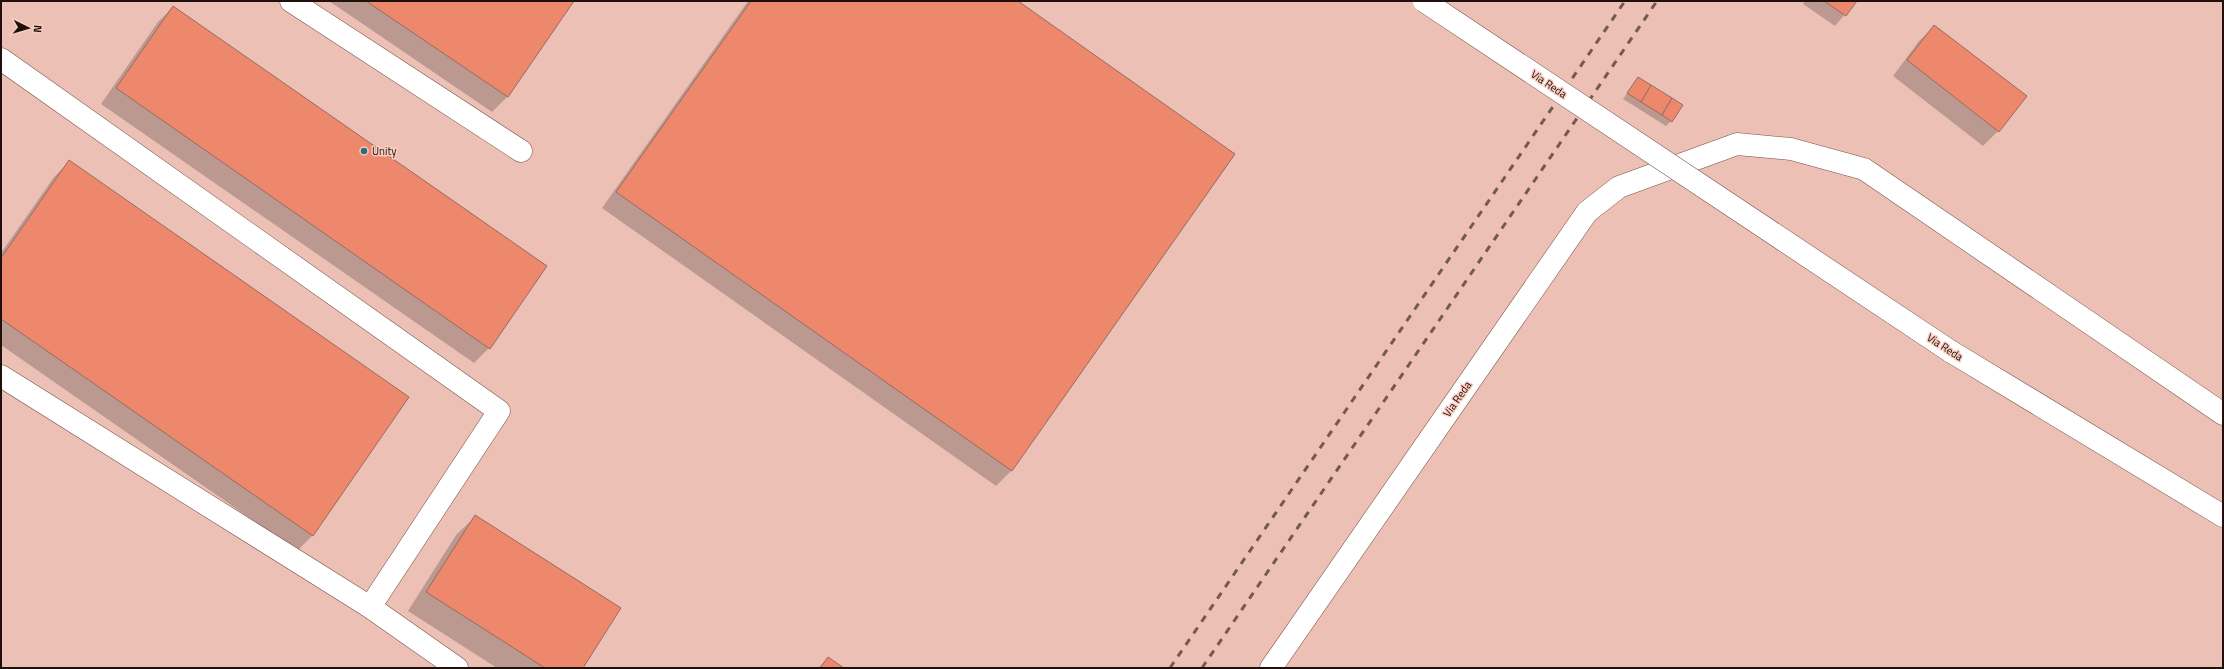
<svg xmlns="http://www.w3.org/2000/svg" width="2224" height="669" font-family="'Titillium Web',sans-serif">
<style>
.shadow{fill:#0003}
.building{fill:#ed886c;stroke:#946c61}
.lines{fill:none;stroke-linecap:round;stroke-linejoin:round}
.minor-casing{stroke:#775247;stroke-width:23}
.minor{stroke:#fff;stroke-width:22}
.rail{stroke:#745951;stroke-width:3;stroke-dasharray:7 7;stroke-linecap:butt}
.minor-bridge-casing{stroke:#775247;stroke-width:23;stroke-linecap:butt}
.minor-bridge{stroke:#fff;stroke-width:22}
.poi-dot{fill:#296e7e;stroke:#facdc1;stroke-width:1.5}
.labels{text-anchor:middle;stroke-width:3;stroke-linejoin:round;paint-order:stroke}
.street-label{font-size:11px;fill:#1f100c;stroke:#facdc1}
.poi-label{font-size:11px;fill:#1f100c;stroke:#facdc1;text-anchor:start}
</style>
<rect width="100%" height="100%" fill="#ecc0b4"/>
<g class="shadow">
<path d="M329 1H572L507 97 492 112Z"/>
<path d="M748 1H1016L1234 155 1011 471 996 486 602 208Z"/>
<path d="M1805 1H1856L1835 26 1803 4Z"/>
<path d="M173 7 489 348 474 363 101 104 158 22Z"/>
<path d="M1935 26 1998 131 1983 146 1893 76 1919 41Z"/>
<path d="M1638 78 1671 121 1666 126 1623 99Z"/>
<path d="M69 162 408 397 312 536 297 551 1 345V253L54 177Z"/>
<path d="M475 517 582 668H497L408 611 456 535Z"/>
<path d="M828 658 842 668H818Z"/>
</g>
<g class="building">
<path d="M366 1H574L508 97Z"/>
<path d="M751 1H1018L1235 154 1012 471 616 192Z"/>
<path d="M1824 1H1857L1846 16Z"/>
<path d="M173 6 547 266 490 349 116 88Z"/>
<path d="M1934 25 2027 96 1999 132 1907 60Z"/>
<path d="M1638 77 1651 85 1641 102 1627 93Z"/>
<path d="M1651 85 1672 98 1662 115 1641 102Z"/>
<path d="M1672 98 1683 105 1672 122 1662 115Z"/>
<path d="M69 160 409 397 313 536 1 319V258Z"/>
<path d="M475 515 621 608 583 668H545L426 592Z"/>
<path d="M828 657 844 668H820Z"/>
</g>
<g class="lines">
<defs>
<g id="minor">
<path d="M291 1 521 151"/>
<path d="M1 59 499 411 370 607 1 376"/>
<path d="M1950 351 2223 516"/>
<path d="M370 607 457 668"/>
<path d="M1271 668 1587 212 1619 187 1737 144 1791 149 1864 169 2223 414"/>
</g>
</defs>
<use href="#minor" class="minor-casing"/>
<use href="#minor" class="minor"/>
<g class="rail">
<path d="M1170 668 1625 1"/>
<path d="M1202 668 1657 1"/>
</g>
<defs>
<path id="minor-bridge" d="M1424 1 1950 351"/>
</defs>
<use href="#minor-bridge" class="minor-bridge-casing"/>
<use href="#minor-bridge" class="minor-bridge"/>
</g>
<circle class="poi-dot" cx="364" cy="151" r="4"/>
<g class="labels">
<g class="street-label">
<text transform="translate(1549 84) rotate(34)" y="4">Via Reda</text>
<text transform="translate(1945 347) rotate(33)" y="4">Via Reda</text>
<text transform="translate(1457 399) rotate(-55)" y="4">Via Reda</text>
</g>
<g class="poi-label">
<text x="372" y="155">Unity</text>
</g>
</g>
<rect width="2224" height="669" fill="none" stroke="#1f100c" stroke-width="4"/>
<g transform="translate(28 28) rotate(95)" stroke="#facdc1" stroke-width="3" paint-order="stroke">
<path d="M0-3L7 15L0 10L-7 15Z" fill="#1f100c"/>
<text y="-6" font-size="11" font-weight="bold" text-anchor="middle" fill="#1f100c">N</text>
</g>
</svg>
